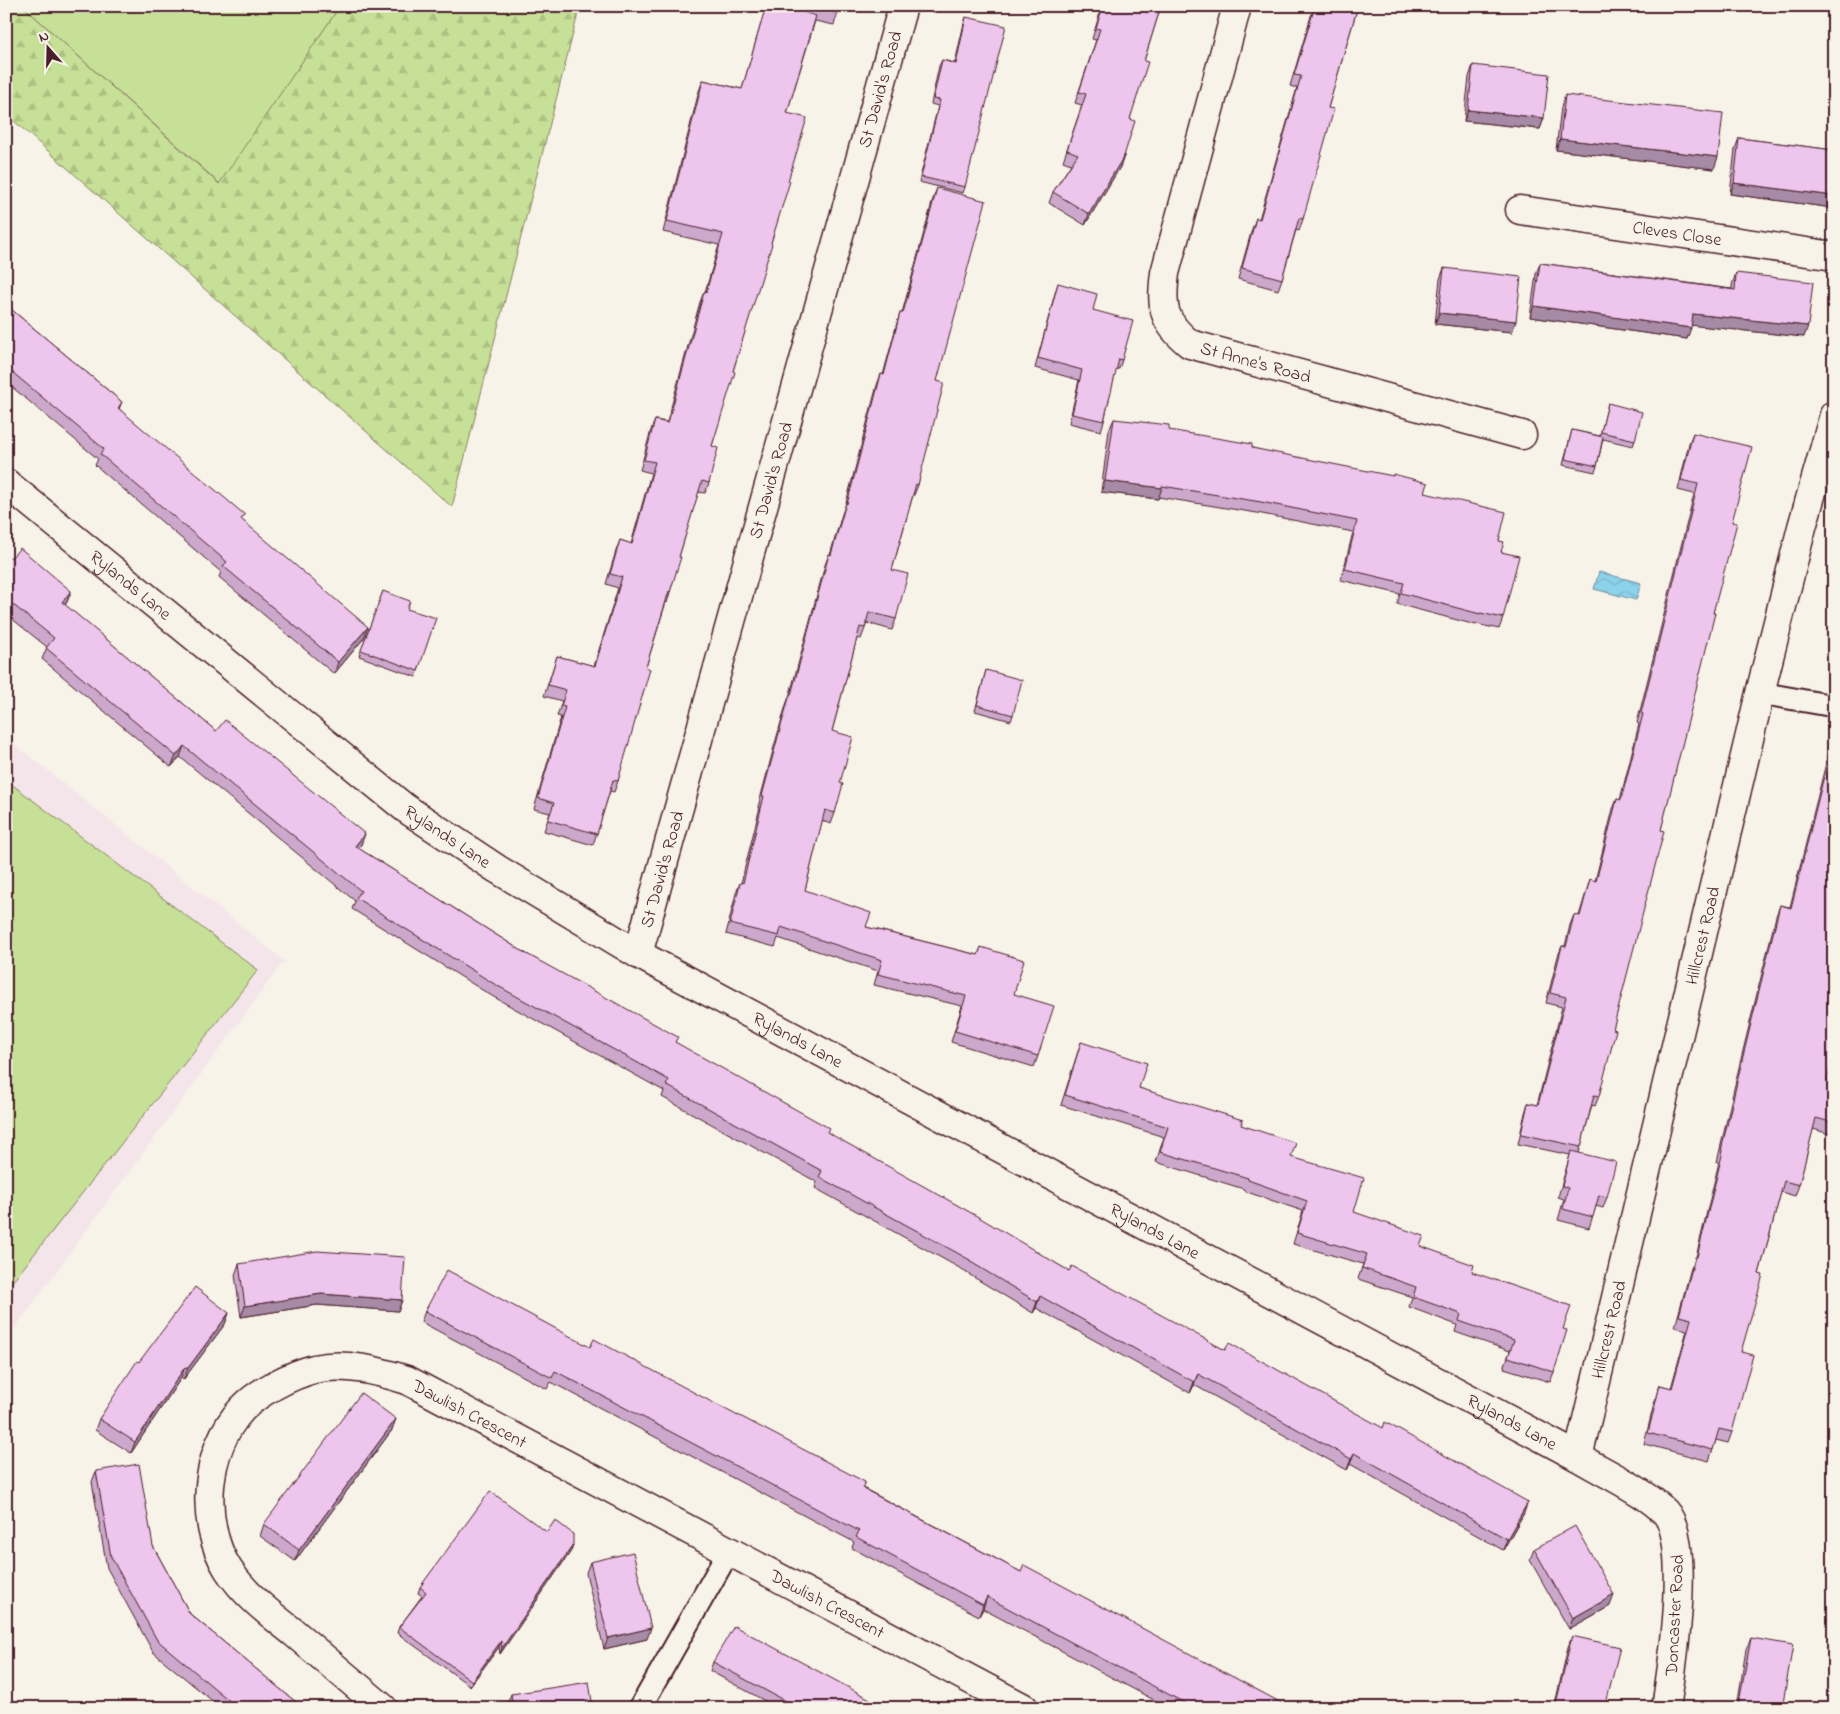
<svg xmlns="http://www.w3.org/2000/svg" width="1840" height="1714" font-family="'Indie Flower',sans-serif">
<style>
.built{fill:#f4e5ea}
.green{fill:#c7e097;stroke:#888061}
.forest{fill:url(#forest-firs);stroke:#888061}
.water{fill:url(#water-waves);stroke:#708b9e}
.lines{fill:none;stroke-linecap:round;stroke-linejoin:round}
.service-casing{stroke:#4a1f2b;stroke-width:25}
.minor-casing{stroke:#4a1f2b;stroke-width:31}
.service{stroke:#f7f3e8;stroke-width:21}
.minor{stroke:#f7f3e8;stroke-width:28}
.wall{fill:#cca9cc;stroke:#4a1f2b}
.shaded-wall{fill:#a68aa6;stroke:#4a1f2b}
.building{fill:#edc5ed;stroke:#4a1f2b}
.labels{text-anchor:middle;stroke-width:4;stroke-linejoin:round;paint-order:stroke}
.street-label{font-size:18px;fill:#4a1f2b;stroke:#f7f3e8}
</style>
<defs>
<pattern id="forest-firs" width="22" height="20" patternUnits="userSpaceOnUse" patternTransform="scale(1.25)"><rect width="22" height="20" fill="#c7e097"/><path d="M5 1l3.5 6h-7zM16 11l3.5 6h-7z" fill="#acc082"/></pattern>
<pattern id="water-waves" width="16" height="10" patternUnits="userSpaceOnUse" patternTransform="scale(1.25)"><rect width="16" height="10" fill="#8ad3ea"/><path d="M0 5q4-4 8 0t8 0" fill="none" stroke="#79b5c9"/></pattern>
</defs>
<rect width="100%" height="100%" fill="#f7f3e8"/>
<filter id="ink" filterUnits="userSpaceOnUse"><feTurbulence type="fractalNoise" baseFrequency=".02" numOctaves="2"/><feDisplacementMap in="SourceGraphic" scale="10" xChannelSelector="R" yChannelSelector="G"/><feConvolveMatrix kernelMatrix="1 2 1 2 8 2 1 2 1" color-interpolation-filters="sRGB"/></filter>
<g filter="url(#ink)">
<path class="built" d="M6 737 284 961 6 1340Z"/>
<g class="green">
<path d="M23 6H340L220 184Z"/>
<path d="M6 780 258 970 6 1290Z"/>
</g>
<path class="forest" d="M6 6H23L219 184 340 6H580L452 507 6 114Z"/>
<path class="water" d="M1599 572 1641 583 1636 600 1594 589Z"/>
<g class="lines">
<defs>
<g id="service">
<path d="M1760 693 1834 706"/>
<path d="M640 1708 729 1551"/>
</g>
<g id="minor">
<path id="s1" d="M1237 6 1165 273C1161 306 1162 322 1190 344L1522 435"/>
<path id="s2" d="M1520 210 1834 256"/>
<path id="s3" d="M6 483 405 808 497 869 638 954 1578 1457C1603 1472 1646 1492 1665 1512 1692 1541 1672 1669 1666 1708"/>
<path id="s4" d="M638 954 903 6"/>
<path id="s5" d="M1578 1457 1760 693 1802 527 1834 415"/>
<path id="s6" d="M383 1708C353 1683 323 1657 293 1632 269 1613 245 1595 228 1569 199 1523 204 1450 242 1409 258 1392 291 1375 314 1369 345 1362 378 1371 407 1380L1024 1708"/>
</g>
</defs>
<use href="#service" class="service-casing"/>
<use href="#minor" class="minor-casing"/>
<use href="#service" class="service"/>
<use href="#minor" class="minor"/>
</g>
<g class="wall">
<path d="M766 6 790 8V6H840L834 25 815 21 787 113 788 181 771 243 733 371 712 446 709 483 705 493 698 492 679 557 670 592 667 603 666 602 646 667 618 781 614 792 610 791 593 845 544 831 550 813 534 809 561 717 557 716 562 701 544 696 557 656 594 666 618 588 606 584 616 551 620 540 631 544 651 473 640 470 651 430 655 420 667 422 700 302 704 292H705L719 245 663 232 699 91 703 80 742 89Z"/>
<path d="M1102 6H1161L1144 61 1130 119 1124 156 1120 167 1085 225 1049 203 1053 192 1071 164 1063 161 1082 105 1075 103 1096 40 1092 39Z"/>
<path d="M1314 6H1358L1328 108 1303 219 1299 231 1296 230 1282 279 1278 290 1238 279 1252 229 1256 218 1259 219 1297 88 1290 86Z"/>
<path d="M966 17 965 187 963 193 919 182 938 106 931 104 939 66 942 60 955 63 964 23Z"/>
<path d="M1473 65 1544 118 1540 129 1464 121 1469 77Z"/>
<path d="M1565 95 1714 169 1556 150 1561 107Z"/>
<path d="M1739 138 1834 150V205L1833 208 1730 194 1735 149Z"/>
<path d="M937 188V381L918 485 914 495H913L892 570 896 619 892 630 867 623 861 639 857 638 832 731 840 783 835 813 831 824 822 821 805 890 866 927 978 955 981 947 1014 994 1038 1056 1034 1067 951 1042 962 1006 874 985 878 971 778 938 775 947 726 934 736 893 740 883H741L760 807H758L775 743 786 705 790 694 825 565 829 554 830 555 842 514 846 503 877 385 881 374 883 375 897 323 900 313H902L933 199Z"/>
<path d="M1540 263 1732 289V285L1736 273 1804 337 1691 325 1687 339 1530 317 1536 274Z"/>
<path d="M1444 268 1516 321 1512 332 1435 324 1440 279Z"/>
<path d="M1058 283 1093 310 1122 360 1119 369H1116L1104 421 1101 431 1069 423 1079 380 1035 368 1055 293Z"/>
<path d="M6 305 122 402 119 409 243 521 364 638 334 674 219 577 221 572 95 465 98 459 6 382Z"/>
<path d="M1608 403 1635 440 1633 446 1603 439 1597 466 1595 472 1563 465 1572 430 1600 436Z"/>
<path d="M1114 419 1252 448 1425 493 1499 541 1501 552 1503 618 1499 629 1476 624V625L1397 604 1400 594 1341 580 1353 532 1257 513 1158 497V499L1101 492 1109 430Z"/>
<path d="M1693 433 1732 522 1713 613 1613 1029 1599 1096 1595 1106 1592 1105 1579 1153 1607 1197 1603 1208 1596 1206 1589 1228 1558 1220 1564 1199 1558 1197 1570 1155 1518 1144 1525 1113 1528 1103 1537 1105 1562 1007 1546 1003 1558 956 1562 946H1565L1570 925 1574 915 1579 916 1590 879 1595 881 1613 809 1617 799 1620 800 1639 724 1637 723 1694 494 1678 490 1689 443Z"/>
<path d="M6 554 11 558 71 591 67 602 65 605 216 731 361 845 358 848 525 953 827 1133 1069 1271 1225 1350 1524 1513 1503 1550 1350 1464 1347 1470 1194 1385 1190 1393 1036 1308 1033 1313 965 1272V1271L815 1188 817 1182 662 1097 664 1091 492 996 352 909 355 901 180 757 171 767 42 659 47 647 6 614Z"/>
<path d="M383 591 407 609 418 671 416 677 359 656Z"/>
<path d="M986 670 1013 715 1011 721 975 711Z"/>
<path d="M1834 731V966L1833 969 1831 1022 1827 1080 1834 1082V1131L1833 1135 1813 1129 1799 1185 1795 1196 1781 1192 1759 1274 1741 1352 1732 1432 1728 1443 1716 1440 1709 1461 1644 1444 1656 1396 1660 1385 1671 1388 1687 1330 1675 1327 1691 1268 1696 1257 1719 1162H1717L1740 1063 1776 916 1780 905 1790 907Z"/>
<path d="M1081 1042 1139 1088 1241 1125 1291 1157 1354 1212 1472 1272 1563 1329 1554 1372 1550 1382 1504 1368 1510 1351 1455 1332 1457 1325 1409 1307 1412 1297 1358 1279 1363 1264 1293 1244 1303 1211 1244 1191V1189L1156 1162 1164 1137 1061 1105Z"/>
<path d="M239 1264 402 1300 398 1311 317 1305 241 1317 235 1275Z"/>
<path d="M425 1311 590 1347 863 1488 1021 1572 1291 1708H1169L983 1609 979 1616 852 1548 854 1542 551 1382 547 1389 421 1322Z"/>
<path d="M229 1313 225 1324 183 1380 181 1378 131 1453 95 1430 99 1419 139 1362Z"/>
<path d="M392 1430 295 1561 260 1536 264 1524Z"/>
<path d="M96 1471 153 1546 190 1614 303 1708H221L153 1652 107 1568 92 1482Z"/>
<path d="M1534 1549 1610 1606 1569 1629 1530 1560Z"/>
<path d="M571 1551 500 1654 499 1647 470 1686 397 1633 399 1627 422 1596 418 1593 420 1587Z"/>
<path d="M590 1562 647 1639 604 1649 586 1573Z"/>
<path d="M1572 1636 1605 1708H1554L1568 1647Z"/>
<path d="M1751 1638 1782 1708H1737L1746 1649Z"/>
<path d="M713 1662 867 1706 870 1708H778L710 1671Z"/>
<path d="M511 1694 593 1708H508L507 1705Z"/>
</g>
<g class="shaded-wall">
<path d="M1468 110 1544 118 1540 129 1464 121Z"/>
<path d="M1560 139 1718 157 1714 169 1556 150Z"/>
<path d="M1124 156 1120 167 1085 225 1089 214Z"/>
<path d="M1734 183 1834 196V205L1833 208 1730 194Z"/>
<path d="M1534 306 1691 328 1687 339 1530 317Z"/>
<path d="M1439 313 1516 321 1512 332 1435 324Z"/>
<path d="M1693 314 1808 326 1804 337 1689 325Z"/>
<path d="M1105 481 1162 488 1158 499 1101 492Z"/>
<path d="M71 591 67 602 58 613 62 602Z"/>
<path d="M368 627 364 638 334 674 338 662Z"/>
<path d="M184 746 180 757 171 767 176 756Z"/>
<path d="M365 834 361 845 351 857 355 846Z"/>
<path d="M321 1294 402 1300 398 1311 317 1305 241 1317 245 1306Z"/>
<path d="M1040 1296 1036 1308 1033 1313 1037 1302Z"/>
<path d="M229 1313 225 1324 183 1380 188 1368Z"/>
<path d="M185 1367 181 1378 131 1453 135 1442Z"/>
<path d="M1198 1374 1194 1385 1190 1393 1194 1382Z"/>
<path d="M396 1419 392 1430 295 1561 299 1550Z"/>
<path d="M1354 1453 1350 1464 1347 1470 1351 1459Z"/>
<path d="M1528 1502 1524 1513 1503 1550 1507 1539Z"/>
<path d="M573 1545 571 1551 500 1654 502 1648Z"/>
<path d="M1614 1595 1610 1606 1569 1629 1573 1618Z"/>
<path d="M987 1597 983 1609 979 1616 983 1605Z"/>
<path d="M651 1628 647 1639 604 1649 608 1638Z"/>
<path d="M501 1641 499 1647 470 1686 472 1681Z"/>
</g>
<g class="building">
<path d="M766 6H784L816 16 787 113 807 118 788 181H790L771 243 772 244 733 371 735 372 712 446 718 448 709 483 702 481 679 557H681L670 592 669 591 646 667 650 669 618 781 613 780 597 834 548 820 554 803 538 798 565 707 561 706 566 690 548 685 557 656 595 666 622 577 610 574 620 540 632 544 655 462 644 460 655 420 668 423 704 292H706L723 234 667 221 703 80 742 89Z"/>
<path d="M806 6H840L838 14Z"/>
<path d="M1103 6H1161L1144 61 1148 62 1130 119 1135 121 1124 156 1089 214 1053 192 1078 154 1067 150 1086 94 1079 92 1100 29 1096 28Z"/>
<path d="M1315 6H1358L1328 108 1334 109 1303 219 1299 218 1282 279 1242 268 1256 218 1260 219 1301 76 1294 75Z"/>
<path d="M966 17 1006 26 965 187 921 177 940 100 933 99 942 60 956 64Z"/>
<path d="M1473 65 1549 74 1544 118 1468 110Z"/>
<path d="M1565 95 1723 113 1718 157 1560 139Z"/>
<path d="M1739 138 1834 150V196L1734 183Z"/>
<path d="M937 188 986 201 937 381 944 383 918 485 916 484 892 570 908 574 896 619 869 612 865 628 860 627 832 731 853 737 840 783 843 784 835 813 825 810 805 890 871 913 866 927 978 955 981 947 1024 960 1014 994 1054 1006 1038 1056 955 1031 966 996 878 974 882 960 781 927 779 936 730 924 740 883H743L764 796H762L779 733 790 694 791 695 829 554 831 555 846 503 847 504 881 374 884 375 900 313H903Z"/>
<path d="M1540 263 1735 290 1736 273 1813 282 1808 326 1693 314 1691 328 1534 306Z"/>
<path d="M1444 268 1521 277 1516 321 1439 313Z"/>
<path d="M1058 283 1097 294 1093 310 1133 321 1122 360 1119 359 1104 421 1072 414 1082 370 1038 358Z"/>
<path d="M6 305 122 402 118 408 245 515 241 519 368 627 338 662 223 566 227 562 100 454 104 449 6 367Z"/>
<path d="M1608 403 1642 412 1635 440 1601 432Z"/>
<path d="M1114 419 1169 425V430L1252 444V448L1393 476V474L1428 483 1425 493 1506 512 1499 541 1504 542 1501 552 1519 556 1503 618 1480 613V614L1401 593 1404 583 1345 569 1357 521 1261 502 1162 486V488L1105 481Z"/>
<path d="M1572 430 1603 437 1597 466 1565 459Z"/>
<path d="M1693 433 1752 447 1732 522 1737 523 1713 613H1715L1661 830 1664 831 1613 1029 1616 1030 1599 1096 1594 1095 1581 1147 1521 1134 1528 1103 1538 1105 1566 997 1550 993 1562 946 1566 947 1574 915 1580 916 1590 879 1596 881 1617 799 1621 800 1643 714 1641 713 1698 484 1681 480Z"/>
<path d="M20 548 71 591 62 602 216 731 225 720 365 834 355 846 525 953 678 1037 675 1042 829 1128 827 1132 982 1219 1069 1271 1072 1266 1225 1350 1229 1343 1383 1428 1385 1422 1528 1502 1507 1539 1354 1453 1351 1459 1198 1374 1194 1382 1040 1296 1037 1302 969 1261 970 1260 819 1177 822 1171 666 1085 669 1080 496 985 356 898 361 891 184 746 176 756 46 648 54 638 6 599V554L11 558Z"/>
<path d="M383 591 410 601 407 609 436 618 418 671 361 650Z"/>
<path d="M986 670 1022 680 1013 715 977 705Z"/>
<path d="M1834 736V966L1833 969 1834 970V1012L1831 1022H1834V1055L1827 1080 1834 1082V1123L1816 1118 1799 1185 1784 1181 1759 1274 1763 1275 1741 1352 1753 1355 1732 1432 1719 1429 1713 1450 1648 1433 1660 1385 1672 1388 1691 1319 1679 1316 1695 1257H1697L1723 1151H1721L1744 1052 1780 905 1791 908Z"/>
<path d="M1081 1042 1147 1063 1139 1088 1243 1120 1241 1125 1296 1143 1291 1157 1364 1178 1354 1212 1424 1236 1420 1246 1474 1265 1472 1272 1571 1306 1563 1329 1567 1330 1554 1372 1508 1357 1514 1340 1459 1321 1461 1314 1413 1297 1416 1287 1362 1268 1367 1254 1297 1233 1307 1201 1248 1180V1178L1160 1152 1168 1127 1065 1095Z"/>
<path d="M1571 1151 1616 1162 1607 1197 1599 1195 1593 1217 1563 1209 1568 1188 1562 1186Z"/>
<path d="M317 1251 405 1257 402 1300 321 1294 245 1306 239 1264Z"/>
<path d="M447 1270 590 1347 594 1339 738 1416V1415L865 1482 862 1488 1021 1572 1024 1565 1291 1708H1194L987 1597 983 1605 856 1537 859 1531 555 1371 552 1378 425 1311Z"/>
<path d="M195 1287 229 1313 188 1368 185 1367 135 1442 99 1419 137 1361 139 1362Z"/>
<path d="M361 1393 396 1419 299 1550 264 1524Z"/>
<path d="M139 1464 153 1546 190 1614 303 1708H238L157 1640 111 1557 96 1471Z"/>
<path d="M490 1491 547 1532 555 1520 573 1534V1545L502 1648 501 1641 472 1681 399 1627 426 1592 420 1587Z"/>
<path d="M1575 1526 1614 1595 1573 1618 1534 1549Z"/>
<path d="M633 1552 651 1628 608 1638 590 1562Z"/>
<path d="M734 1626 870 1699 866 1706 870 1708H798L713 1662Z"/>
<path d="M1572 1636 1620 1647 1605 1708H1555Z"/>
<path d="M1751 1638 1793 1645 1782 1708H1738Z"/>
<path d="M589 1682 593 1708H513L511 1694Z"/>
</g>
</g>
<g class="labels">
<g class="street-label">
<text dy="6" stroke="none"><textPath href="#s4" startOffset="898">St David's Road</textPath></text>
<text dy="6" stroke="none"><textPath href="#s2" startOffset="159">Cleves Close</textPath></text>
<text dy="6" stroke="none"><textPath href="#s1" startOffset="425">St Anne's Road</textPath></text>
<text dy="6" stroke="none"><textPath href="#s4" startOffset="492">St David's Road</textPath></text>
<text dy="6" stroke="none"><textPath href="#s3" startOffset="161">Rylands Lane</textPath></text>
<text dy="6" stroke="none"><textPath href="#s3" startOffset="566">Rylands Lane</textPath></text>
<text dy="6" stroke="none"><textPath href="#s4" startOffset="88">St David's Road</textPath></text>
<text dy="6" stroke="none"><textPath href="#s5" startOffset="536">Hillcrest Road</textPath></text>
<text dy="6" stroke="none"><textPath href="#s3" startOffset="971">Rylands Lane</textPath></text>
<text dy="6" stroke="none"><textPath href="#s3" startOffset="1376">Rylands Lane</textPath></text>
<text dy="6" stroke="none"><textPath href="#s5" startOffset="131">Hillcrest Road</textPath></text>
<text dy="6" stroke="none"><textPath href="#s6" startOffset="629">Dawlish Crescent</textPath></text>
<text dy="6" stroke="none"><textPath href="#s3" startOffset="1781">Rylands Lane</textPath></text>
<text dy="6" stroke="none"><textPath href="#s6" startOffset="1034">Dawlish Crescent</textPath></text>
<text transform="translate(1674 1615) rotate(-87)" y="6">Doncaster Road</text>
</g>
</g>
<rect width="1840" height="1714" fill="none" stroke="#f7f3e8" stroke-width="25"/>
<rect x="12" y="12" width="1815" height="1689" fill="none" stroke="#4a1f2b" stroke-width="2" filter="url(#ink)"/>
<g transform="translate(48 48) rotate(340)" stroke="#f7f3e8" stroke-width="4" paint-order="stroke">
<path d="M0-4L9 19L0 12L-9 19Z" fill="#4a1f2b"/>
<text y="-8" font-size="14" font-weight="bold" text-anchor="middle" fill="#4a1f2b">N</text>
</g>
</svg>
